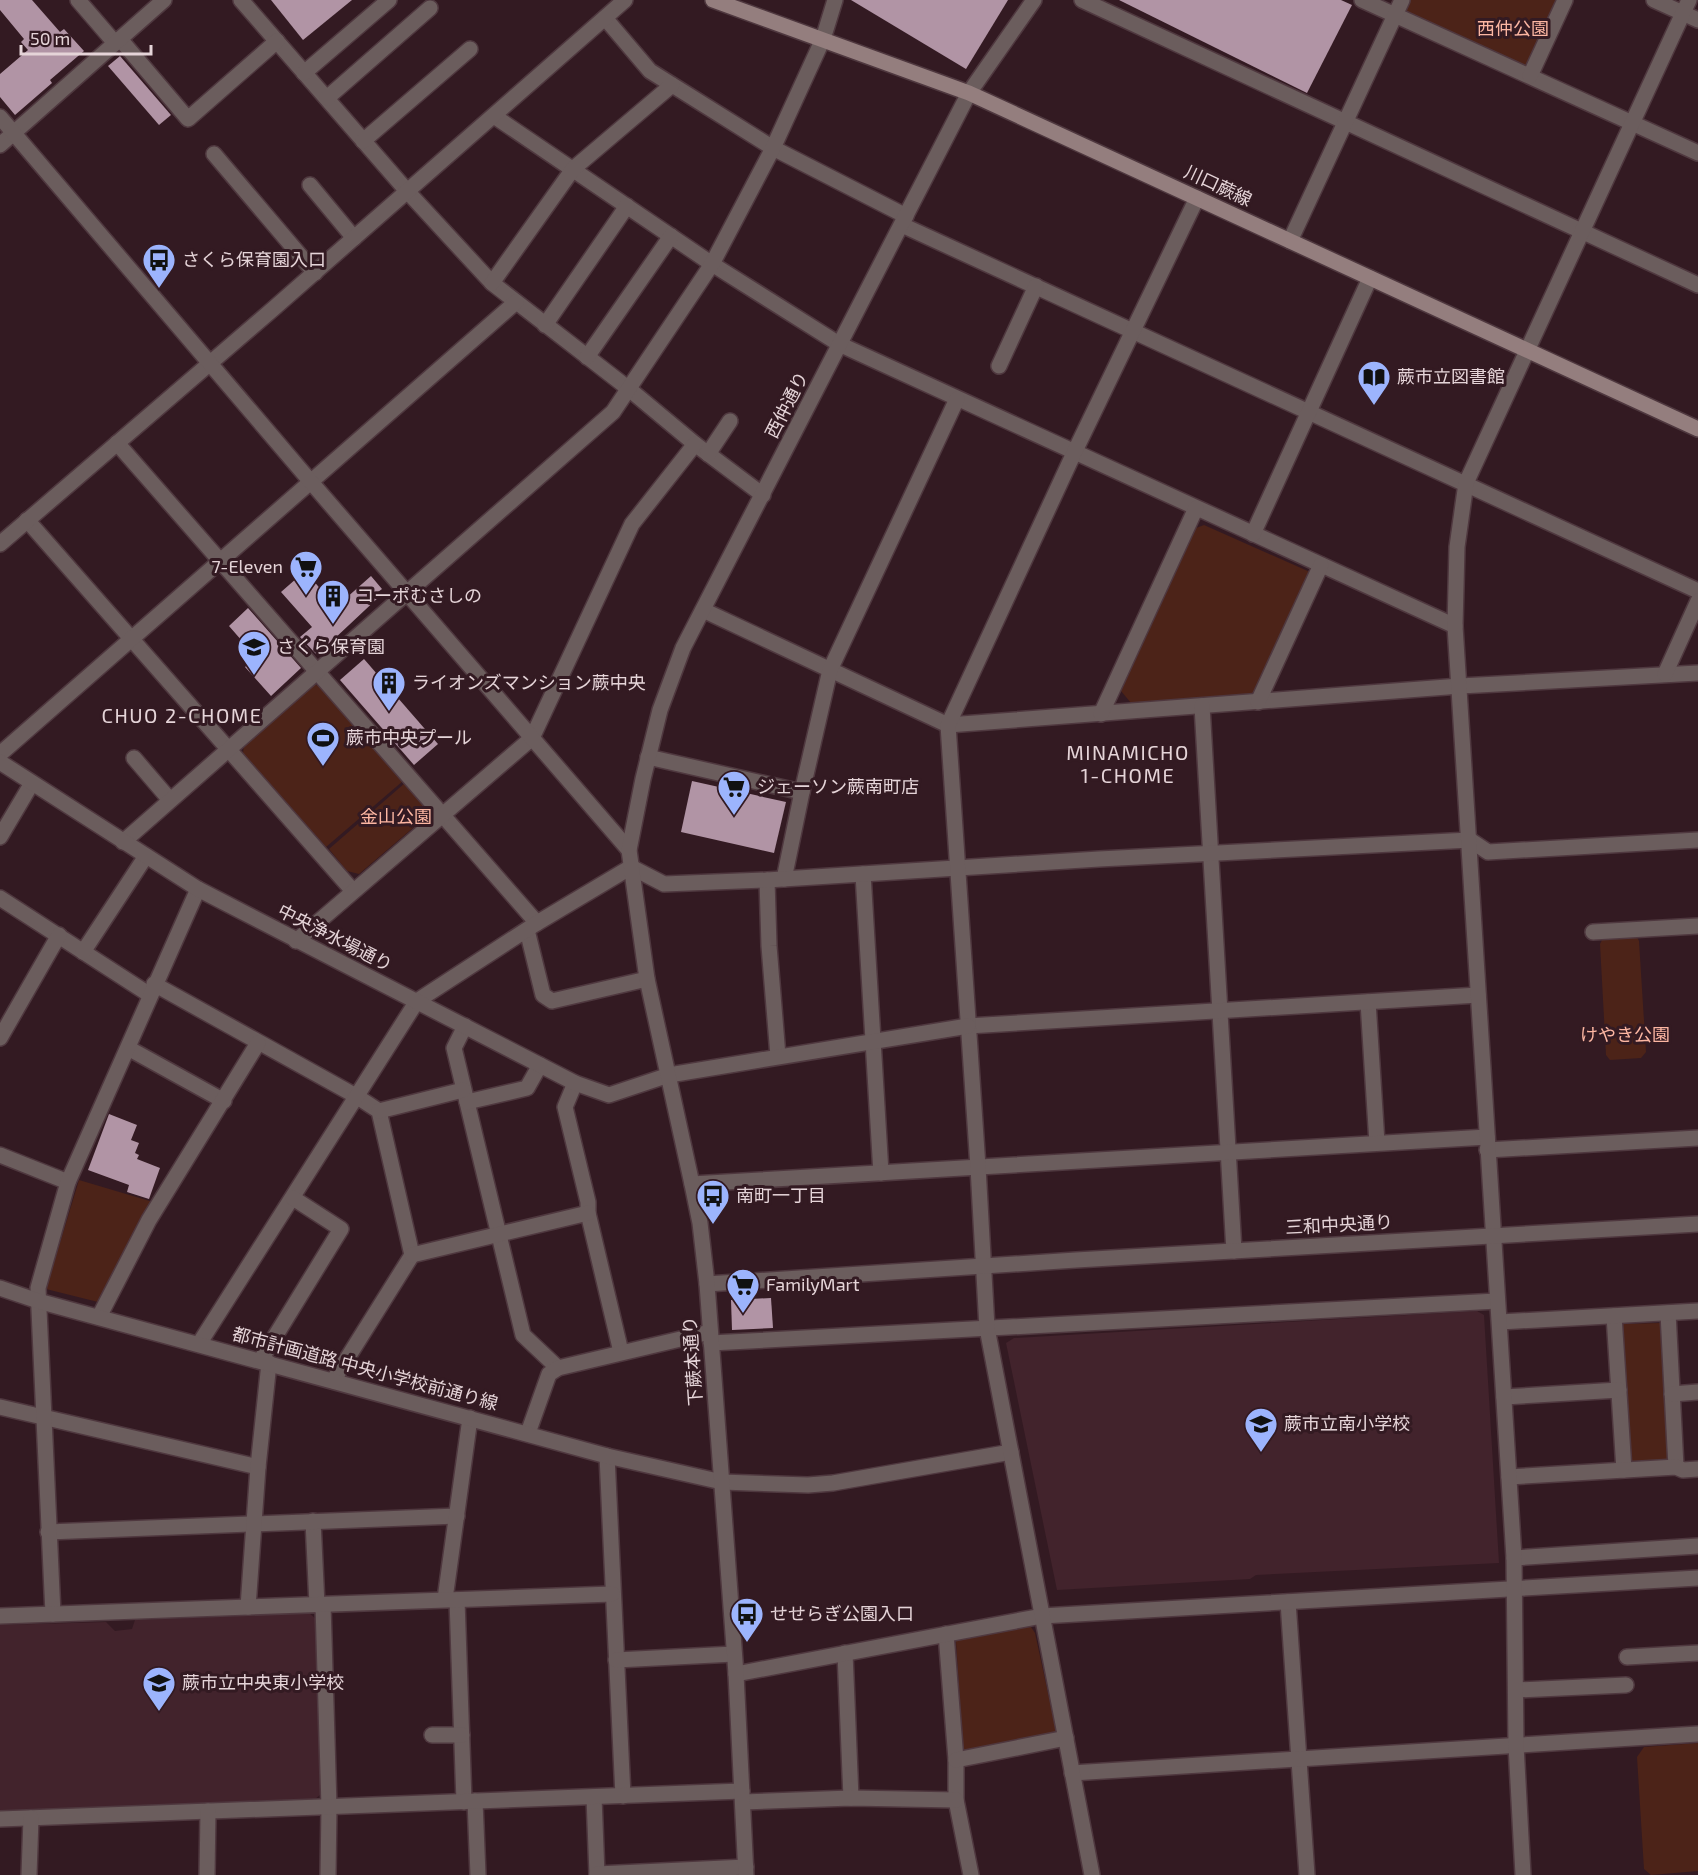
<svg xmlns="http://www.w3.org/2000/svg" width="1698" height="1875" font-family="'Exo 2','Noto Sans JP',sans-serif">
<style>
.built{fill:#42232c}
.green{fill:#4c2318}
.building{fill:#b194a5}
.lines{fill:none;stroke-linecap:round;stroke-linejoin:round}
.minor-casing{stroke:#4f383f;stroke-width:18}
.tertiary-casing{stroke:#4f383f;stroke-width:18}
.secondary-casing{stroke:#4f383f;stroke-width:18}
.minor{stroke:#6b5d5d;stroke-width:15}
.tertiary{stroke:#6b5d5d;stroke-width:15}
.secondary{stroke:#947e7e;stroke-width:15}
.labels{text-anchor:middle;stroke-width:6;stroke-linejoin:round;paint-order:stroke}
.park-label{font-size:18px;fill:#fcb6a2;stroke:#331a22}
.street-label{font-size:18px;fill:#e5d4d8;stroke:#331a22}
.poi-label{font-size:18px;fill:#e5d4d8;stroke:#331a22;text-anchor:start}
.neighbourhood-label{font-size:20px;letter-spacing:1.5px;fill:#e5d4d8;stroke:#331a22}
</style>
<rect width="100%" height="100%" fill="#331a22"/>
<g class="built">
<path d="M1477 1311 1484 1315 1499 1563 1256 1575 1250 1579 1057 1590 1006 1343 1014 1338Z"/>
<path d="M309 1613 315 1618 321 1794 314 1800 0 1811V1625L106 1622 115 1631 132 1629 135 1620Z"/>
</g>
<g class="green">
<path d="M1408 0H1558L1527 66 1402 12Z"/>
<path d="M1204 525 1310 572 1253 694 1131 703 1121 691 1196 528Z"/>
<path d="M313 684 319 686 403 781 326 847 243 754 244 743Z"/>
<path d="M405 783 427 808V816L359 874 347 871 329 849Z"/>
<path d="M1636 935 1639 941 1646 1052 1641 1058 1610 1060 1606 1055 1600 944 1603 938Z"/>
<path d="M79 1180 153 1202 102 1303 46 1289Z"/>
<path d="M1661 1323 1664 1327 1670 1455H1667V1459L1631 1462 1627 1457 1620 1329 1623 1324Z"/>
<path d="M1029 1624 1035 1633 1056 1730 1053 1737 967 1752 963 1749 956 1641 959 1636Z"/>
<path d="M1698 1743V1871L1651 1875 1644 1869 1637 1757 1644 1747Z"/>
</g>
<g class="building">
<path d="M0 0H32L60 32 64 29 84 51 50 80 52 83 15 115 0 97V74L28 50 21 42 24 39 0 10Z"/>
<path d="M271 0H352L303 40Z"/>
<path d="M851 0H1008L966 69Z"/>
<path d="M1119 0H1341L1352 5 1307 93Z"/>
<path d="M120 56 171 115 159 125 108 66Z"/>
<path d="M305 571 336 607 371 576 382 589 378 592 381 595 317 655 300 637 312 627 281 592Z"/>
<path d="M248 608 301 668 271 696 245 667 256 657 229 626Z"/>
<path d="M364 659 438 744 414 765 340 680Z"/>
<path d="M692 781 786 802 774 853 681 832Z"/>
<path d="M109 1114 137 1125 131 1140 139 1143 135 1153 139 1155 137 1159 160 1168 149 1199 127 1192 129 1185 88 1170Z"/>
<path d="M771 1298 773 1328 732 1330 731 1300Z"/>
</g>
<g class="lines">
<defs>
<g id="minor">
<path d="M78 0 115 43"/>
<path d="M241 0 407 191 492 283 629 389 695 444 763 495"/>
<path d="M1082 0 1698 285"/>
<path d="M1362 0 1698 153"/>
<path d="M1654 0 1698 20"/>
<path d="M605 18 650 71 773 148 906 216"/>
<path d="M120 39 188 119 277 41"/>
<path d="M304 73 389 0"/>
<path d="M1530 76 1565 0"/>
<path d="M969 93 1034 0"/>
<path d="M327 98 430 8"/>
<path d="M494 116 712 264 839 344 1455 626"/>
<path d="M363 141 470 49"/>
<path d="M0 145 164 0"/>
<path d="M214 154 315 273"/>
<path d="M310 185 354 238"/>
<path d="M902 225 1698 591"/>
<path d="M1290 241 1402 0"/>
<path d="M492 283 573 169 672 85"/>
<path d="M545 325 627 206"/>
<path d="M587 357 671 236"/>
<path d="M999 366 1036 286"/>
<path d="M117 443 537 923"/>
<path d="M708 454 730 421"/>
<path d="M27 520 353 891"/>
<path d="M1253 534 1370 278"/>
<path d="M0 544 273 309 625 0"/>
<path d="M703 610 948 725 1460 686 1698 673"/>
<path d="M1665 674 1698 601"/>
<path d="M1258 702 1321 565"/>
<path d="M1202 706 1234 1251"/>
<path d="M1101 714 1196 508"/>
<path d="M0 754 516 302"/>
<path d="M648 757 802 792"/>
<path d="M134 758 170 800"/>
<path d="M0 837 32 783"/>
<path d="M123 842 613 412 712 264 773 148 823 39 835 0"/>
<path d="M863 874 881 1173"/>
<path d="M784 879 802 792 830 670 957 399"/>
<path d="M767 880 769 946 778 1056"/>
<path d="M0 898 150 995"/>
<path d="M527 930 543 995 552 1001 647 979"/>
<path d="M1593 932 1698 926"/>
<path d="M296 941 532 738 632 524 695 444"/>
<path d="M83 952 146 856"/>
<path d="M154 984 356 1096 379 1111 412 1255 333 1381"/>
<path d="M1368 1002 1377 1143"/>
<path d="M465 1026 454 1048 523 1335 558 1368"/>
<path d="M968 1026 1478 995"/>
<path d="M0 1038 59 935"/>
<path d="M128 1048 224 1101"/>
<path d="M575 1083 565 1107 588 1202V1213L621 1352"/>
<path d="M467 1102 527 1088 540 1065"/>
<path d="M379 1111 463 1090"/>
<path d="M1487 1150 1698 1138"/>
<path d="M0 1155 68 1182"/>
<path d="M692 1184 1487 1137"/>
<path d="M412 1255 588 1213"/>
<path d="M1668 1313 1676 1467"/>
<path d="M1614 1316 1624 1470"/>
<path d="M99 1317 149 1220 258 1043"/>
<path d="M1500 1322 1698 1311"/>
<path d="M711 1343 1497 1301"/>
<path d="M199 1344 417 1001 537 923 631 867 664 884 767 880 1099 859 1470 840 1488 852 1698 840"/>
<path d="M260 1361 341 1229 293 1198"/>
<path d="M1672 1394 1698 1392"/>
<path d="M1504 1397 1619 1390"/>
<path d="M0 1407 258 1467"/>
<path d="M528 1433 549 1374 558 1368 710 1332"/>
<path d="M607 1456 623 1796"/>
<path d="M1509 1477 1676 1467 1683 1470 1698 1469"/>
<path d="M722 1482 808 1485 833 1483 1011 1452"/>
<path d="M313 1521 317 1605"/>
<path d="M48 1532 457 1516"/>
<path d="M1514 1558 1698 1546"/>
<path d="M445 1599 470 1418"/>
<path d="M457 1600 464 1802"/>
<path d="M1288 1602 1307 1875"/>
<path d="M323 1605 329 1807 328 1875"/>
<path d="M248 1607 258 1467 269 1363"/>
<path d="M53 1614 38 1288 68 1182 198 889"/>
<path d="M0 1616 612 1594"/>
<path d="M946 1634 956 1760V1800L971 1875"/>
<path d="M845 1653 851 1798"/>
<path d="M1627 1657 1698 1653"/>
<path d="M616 1660 734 1654"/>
<path d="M736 1674 1042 1616 1698 1578"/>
<path d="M1516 1690 1626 1685"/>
<path d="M432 1735H462"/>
<path d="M956 1760 1066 1738"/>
<path d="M1072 1773 1698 1734"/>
<path d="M594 1797 597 1875"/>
<path d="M475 1801 478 1875"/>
<path d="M743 1802 851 1798 956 1800"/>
<path d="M0 1819 742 1791"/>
<path d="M597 1874 746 1867"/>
<path d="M29 1875 31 1818"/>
<path d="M207 1875 208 1811"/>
<path d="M1092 1875 987 1328 978 1167 948 725 1074 453 1197 198"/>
<path d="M1523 1875 1516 1745 1514 1558 1455 626 1457 547 1466 483 1689 0"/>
</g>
<g id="tertiary">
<path d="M0 117 311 482 629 850"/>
<path d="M0 762 198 889 575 1083 609 1095 669 1075 968 1026"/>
<path d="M707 1284 1076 1260 1698 1224"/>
<path d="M0 1288 38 1301 607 1456 722 1482"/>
<path d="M746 1875 736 1674 707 1284 700 1223 692 1184 647 979 629 850 643 779 660 710 683 648 969 93"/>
</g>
<path id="secondary" d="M713 0 969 93 1698 429"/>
</defs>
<use href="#minor" class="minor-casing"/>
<use href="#tertiary" class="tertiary-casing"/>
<use href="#secondary" class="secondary-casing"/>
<use href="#minor" class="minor"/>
<use href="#tertiary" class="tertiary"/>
<use href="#secondary" class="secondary"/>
</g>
<defs>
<symbol id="bus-pin" viewBox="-11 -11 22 30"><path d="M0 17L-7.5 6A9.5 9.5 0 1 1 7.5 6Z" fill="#9cb4fd" stroke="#331a22"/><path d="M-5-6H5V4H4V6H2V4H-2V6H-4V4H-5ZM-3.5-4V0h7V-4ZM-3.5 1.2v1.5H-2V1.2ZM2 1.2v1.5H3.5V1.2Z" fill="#111"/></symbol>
<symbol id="library-pin" viewBox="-11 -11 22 30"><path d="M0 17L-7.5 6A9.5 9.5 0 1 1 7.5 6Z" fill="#9cb4fd" stroke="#331a22"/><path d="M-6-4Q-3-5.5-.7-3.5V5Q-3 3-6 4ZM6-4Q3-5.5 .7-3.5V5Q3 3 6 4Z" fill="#111"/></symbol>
<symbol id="supermarket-pin" viewBox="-11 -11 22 30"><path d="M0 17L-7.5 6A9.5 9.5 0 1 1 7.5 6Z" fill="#9cb4fd" stroke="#331a22"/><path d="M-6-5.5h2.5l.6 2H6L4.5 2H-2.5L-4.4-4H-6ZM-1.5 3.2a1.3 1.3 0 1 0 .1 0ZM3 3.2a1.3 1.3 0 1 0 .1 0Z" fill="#111"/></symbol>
<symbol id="building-pin" viewBox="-11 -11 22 30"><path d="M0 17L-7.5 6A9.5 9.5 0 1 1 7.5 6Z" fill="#9cb4fd" stroke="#331a22"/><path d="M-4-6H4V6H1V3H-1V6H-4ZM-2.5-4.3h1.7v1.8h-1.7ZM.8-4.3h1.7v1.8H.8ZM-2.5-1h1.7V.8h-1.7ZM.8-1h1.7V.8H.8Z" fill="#111"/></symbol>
<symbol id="school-pin" viewBox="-11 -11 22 30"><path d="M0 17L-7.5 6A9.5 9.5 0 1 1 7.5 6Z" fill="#9cb4fd" stroke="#331a22"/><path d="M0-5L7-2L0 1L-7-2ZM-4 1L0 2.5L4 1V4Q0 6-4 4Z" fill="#111"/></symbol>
<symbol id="stadium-pin" viewBox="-11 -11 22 30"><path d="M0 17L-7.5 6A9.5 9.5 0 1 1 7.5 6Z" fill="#9cb4fd" stroke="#331a22"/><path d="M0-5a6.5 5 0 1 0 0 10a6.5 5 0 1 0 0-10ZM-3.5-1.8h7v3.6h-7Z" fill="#111"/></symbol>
</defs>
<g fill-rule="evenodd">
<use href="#bus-pin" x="140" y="241" width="38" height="52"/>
<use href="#library-pin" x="1355" y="358" width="38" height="52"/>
<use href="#supermarket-pin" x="287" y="548" width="38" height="52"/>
<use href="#building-pin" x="314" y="577" width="38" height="52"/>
<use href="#school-pin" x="235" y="628" width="38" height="52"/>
<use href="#building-pin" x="370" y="664" width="38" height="52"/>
<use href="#stadium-pin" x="304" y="719" width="38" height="52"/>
<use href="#supermarket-pin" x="715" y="768" width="38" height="52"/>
<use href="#bus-pin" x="694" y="1177" width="38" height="52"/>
<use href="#supermarket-pin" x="724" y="1266" width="38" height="52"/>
<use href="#school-pin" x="1242" y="1405" width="38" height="52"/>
<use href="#bus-pin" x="728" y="1595" width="38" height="52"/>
<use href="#school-pin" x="140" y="1664" width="38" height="52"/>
</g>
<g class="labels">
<g class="park-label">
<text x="1513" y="35">西仲公園</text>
<text x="396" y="823">金山公園</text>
<text x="1625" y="1041">けやき公園</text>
</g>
<g class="street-label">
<text transform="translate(1218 186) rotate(25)" y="6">川口蕨線</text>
<text transform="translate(787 405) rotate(-63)" y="6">西仲通り</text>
<text transform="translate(335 938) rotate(27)" y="6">中央浄水場通り</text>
<text transform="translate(1339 1225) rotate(-3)" y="6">三和中央通り</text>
<text transform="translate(693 1361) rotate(-94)" y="6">下蕨本通り</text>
<text transform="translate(365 1369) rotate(15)" y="6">都市計画道路 中央小学校前通り線</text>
</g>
<g class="poi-label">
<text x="182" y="266">さくら保育園入口</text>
<text x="1397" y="383">蕨市立図書館</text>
<text x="283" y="573" text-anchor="end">7-Eleven</text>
<text x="356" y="602">コーポむさしの</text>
<text x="277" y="653">さくら保育園</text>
<text x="412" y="689">ライオンズマンション蕨中央</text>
<text x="346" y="744">蕨市中央プール</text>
<text x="757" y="793">ジェーソン蕨南町店</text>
<text x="736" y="1202">南町一丁目</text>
<text x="766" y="1291">FamilyMart</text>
<text x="1284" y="1430">蕨市立南小学校</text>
<text x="770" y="1620">せせらぎ公園入口</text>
<text x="182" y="1689">蕨市立中央東小学校</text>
</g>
<g class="neighbourhood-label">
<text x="182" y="723">CHUO 2-CHOME</text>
<text x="1128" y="760">MINAMICHO<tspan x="1128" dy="23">1-CHOME</tspan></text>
</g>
</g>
<path d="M21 45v9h130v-9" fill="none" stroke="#e5d4d8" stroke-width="3"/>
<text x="30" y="45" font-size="18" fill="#e5d4d8" stroke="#331a22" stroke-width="4.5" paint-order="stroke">50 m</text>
</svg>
